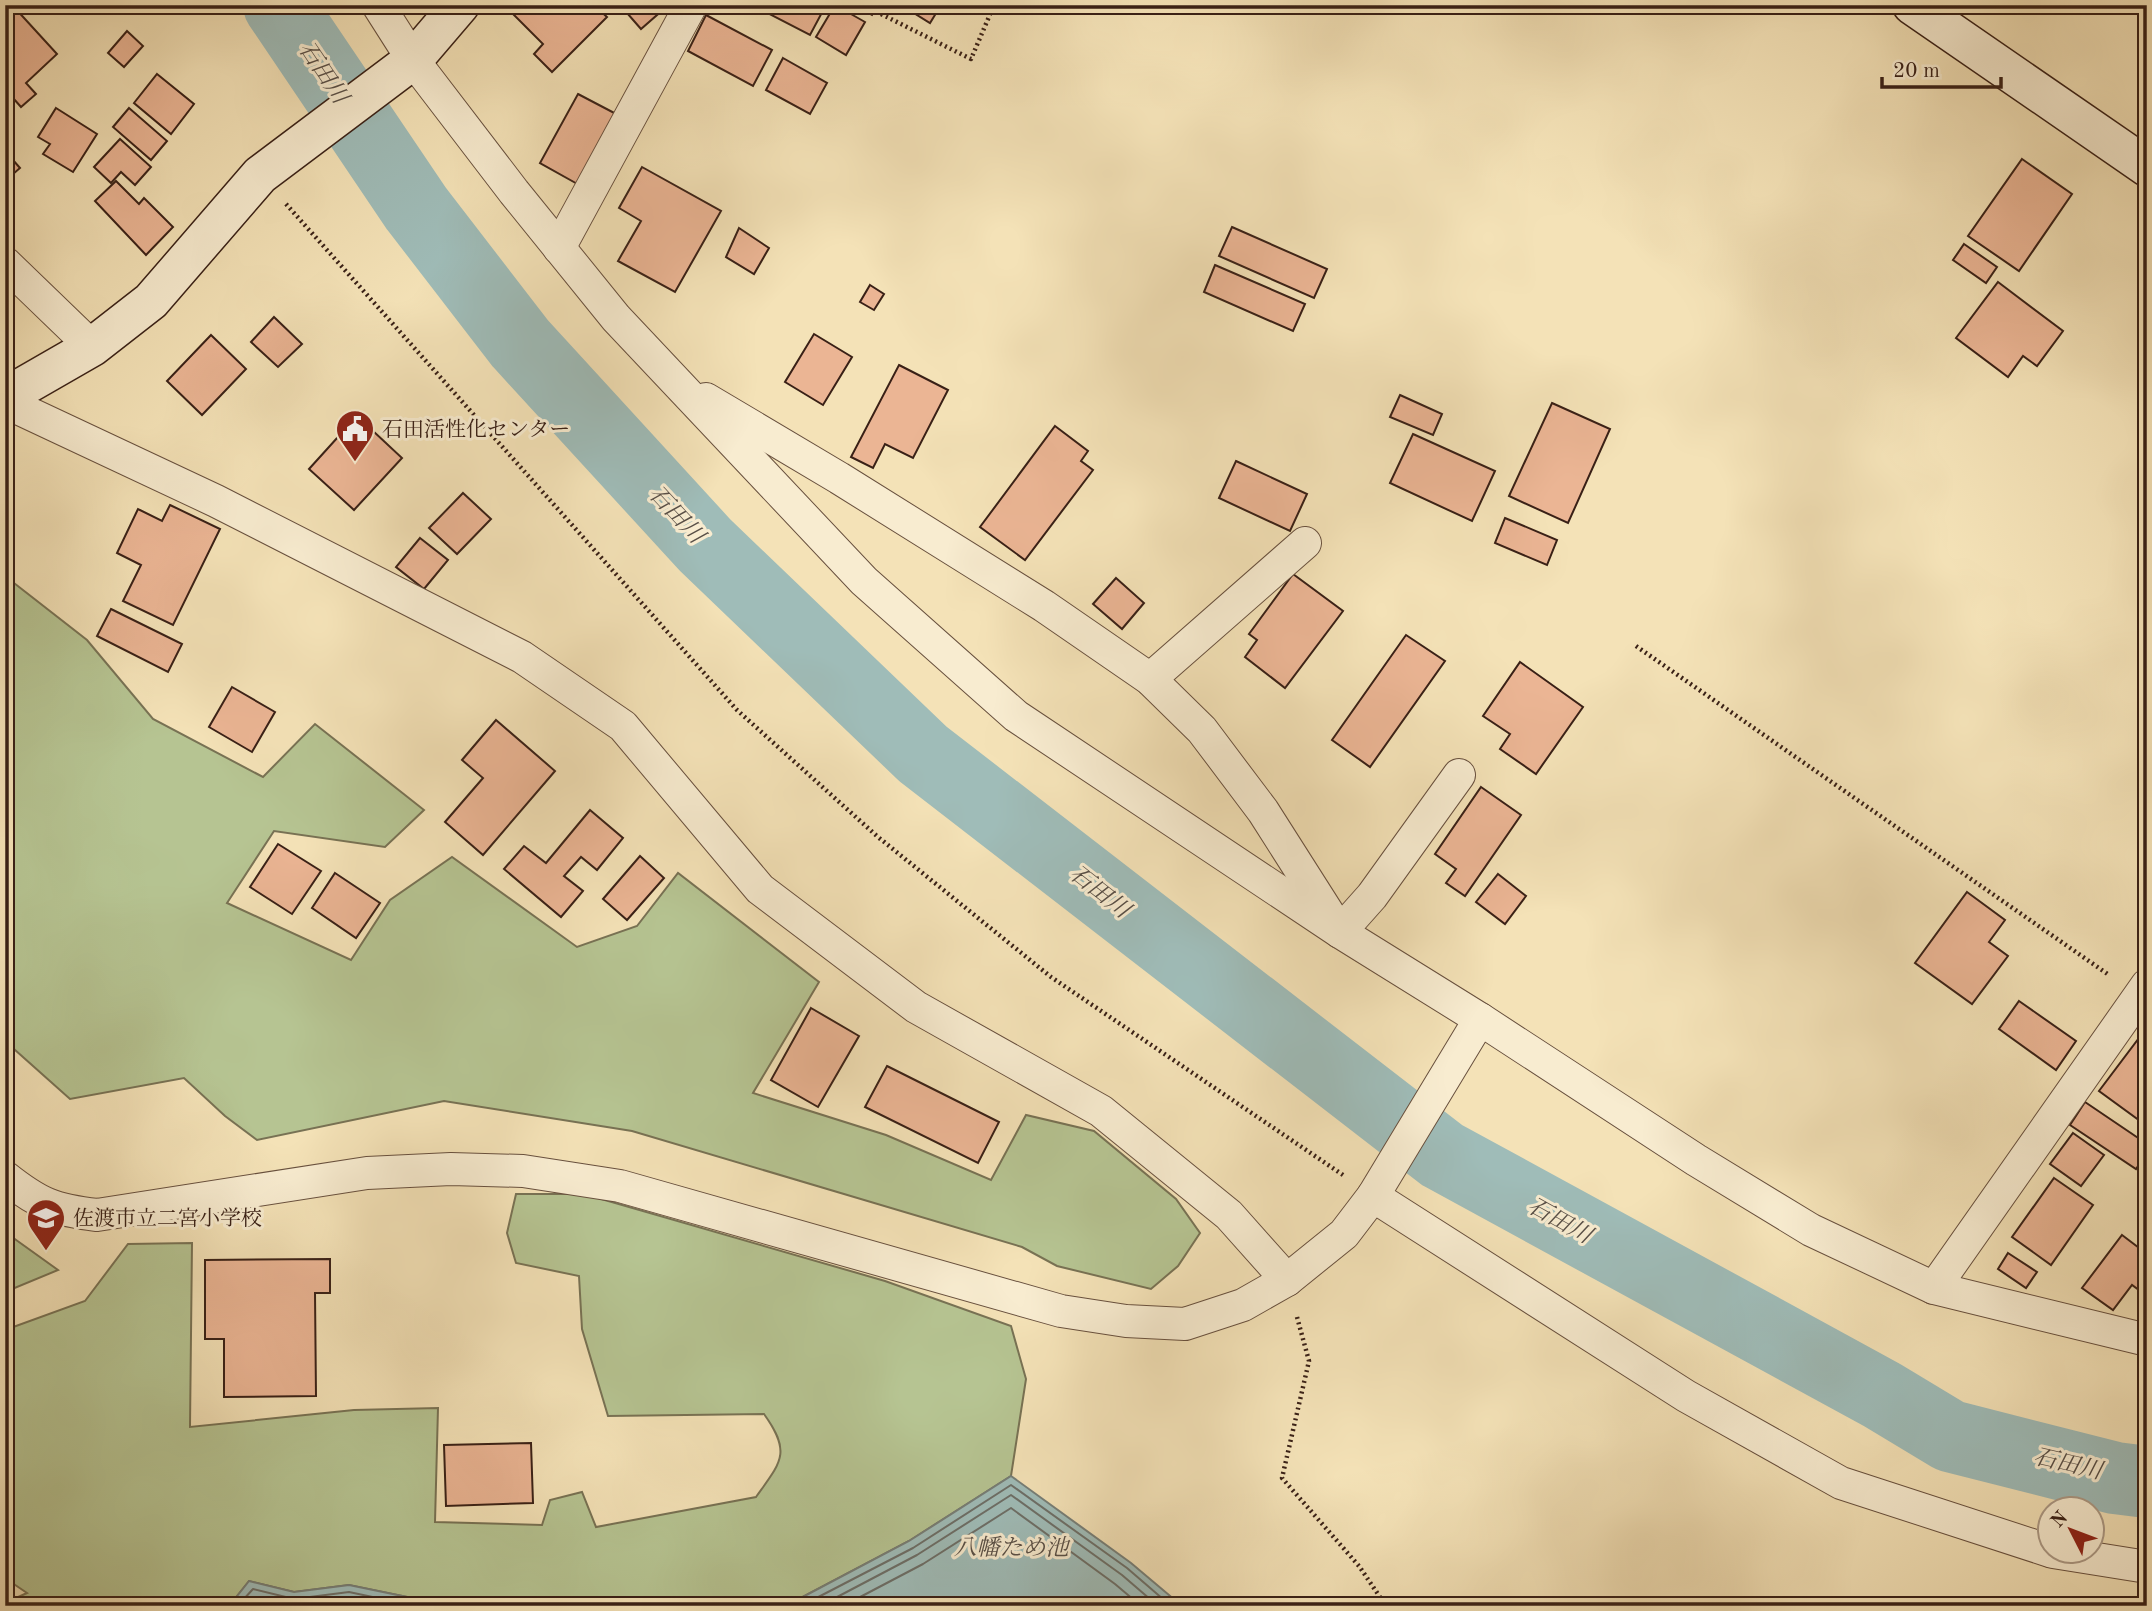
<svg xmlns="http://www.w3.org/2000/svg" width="2152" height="1611" font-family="'Old Standard TT','Noto Serif JP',serif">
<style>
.green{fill:#b6c492;stroke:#787254;stroke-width:2}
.water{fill:#9fbcb8;stroke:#767e77;stroke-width:2}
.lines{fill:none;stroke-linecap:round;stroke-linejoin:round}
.shore{stroke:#6c6e67;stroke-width:2}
.river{stroke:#9fbcb8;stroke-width:72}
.building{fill:#ebb594;stroke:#392016;stroke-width:2}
.street-casing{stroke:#68503e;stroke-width:34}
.secondary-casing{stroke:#392016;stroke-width:41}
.path{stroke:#392016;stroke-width:4.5;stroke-dasharray:2 3.5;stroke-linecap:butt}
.street{stroke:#f8ecd0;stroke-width:32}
.secondary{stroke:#f8ecd0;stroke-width:38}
.labels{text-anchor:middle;stroke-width:6;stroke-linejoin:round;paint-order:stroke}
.poi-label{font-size:21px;fill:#392016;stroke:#f8ecd0;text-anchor:start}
.water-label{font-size:23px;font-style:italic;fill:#584f47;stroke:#f8ecd0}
</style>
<rect width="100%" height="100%" fill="#f4e2b7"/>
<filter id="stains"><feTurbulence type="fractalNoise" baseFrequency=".00286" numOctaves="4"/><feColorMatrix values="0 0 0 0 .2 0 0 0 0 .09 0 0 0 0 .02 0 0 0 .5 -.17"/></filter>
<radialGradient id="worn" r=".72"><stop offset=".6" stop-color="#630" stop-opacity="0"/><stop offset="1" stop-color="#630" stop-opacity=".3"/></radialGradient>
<g class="green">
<path d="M5 576 87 640 153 719 263 777 315 724 424 810 385 847 274 831 227 903 351 960 390 900 452 857 577 947 637 926 678 873 819 982 753 1093 886 1135 991 1180 1026 1115 1094 1131 1176 1199 1200 1233 1178 1266 1151 1289 1057 1266 1022 1247 632 1131 444 1101 257 1140 225 1116 184 1078 70 1099 5 1041Z"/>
<path d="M516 1194H584L885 1281 1011 1326 1026 1379 1011 1476 909 1541 797 1600 778 1606H589L564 1599 451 1606 349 1585 294 1592 249 1581 234 1600 236 1606H5V1603L27 1593 5 1578V1330L85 1301 128 1244 192 1243 190 1427 354 1410 438 1408 435 1522 542 1525 550 1500 582 1492 596 1527 756 1497C781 1462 792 1453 764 1414L608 1416 582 1329 579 1276 516 1263 507 1233Z"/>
<path d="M5 1232 58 1270 5 1292Z"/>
</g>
<g class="water">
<path d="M1011 1476 1131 1563 1182 1606H778L797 1600 909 1541Z"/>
<path d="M249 1581 294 1592 349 1585 451 1606H236L234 1600Z"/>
<path d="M564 1599 589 1606H451Z"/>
</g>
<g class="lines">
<g class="shore">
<path d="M242 1606 243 1600 253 1589 294 1599 349 1592 415 1606"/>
<path d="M801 1606 913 1548 1011 1485 1127 1568 1171 1606"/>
<path d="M820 1606 917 1555 1011 1495 1122 1575 1158 1606"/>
<path d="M843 1606 923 1564 1011 1508 1115 1584 1141 1606"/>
</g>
<path class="river" d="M279 5 416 208 520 343 705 545 923 754 1442 1155 1882 1395 1950 1436 2115 1478 2147 1482"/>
</g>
<g class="building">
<path d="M522 5H594L607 17 552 72 534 54 543 44 513 14Z"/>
<path d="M620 5H663L665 8 641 29Z"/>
<path d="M752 5H826L810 35Z"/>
<path d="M835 5 865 22 846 55 816 37Z"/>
<path d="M854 5H878L872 15Z"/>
<path d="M901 5H941L930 23Z"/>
<path d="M14 7 57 54 26 83 36 94 21 107 13 98 5 105V15Z"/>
<path d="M706 15 772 50 753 86 688 51Z"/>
<path d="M127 31 143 46 124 67 108 53Z"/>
<path d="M783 58 827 83 810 114 766 90Z"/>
<path d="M157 74 194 104 171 134 134 103Z"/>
<path d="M578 94 620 116 581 186 540 163Z"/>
<path d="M56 108 97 134 73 172 43 154 50 144 38 137Z"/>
<path d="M129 108 167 141 151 160 113 127Z"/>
<path d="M120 139 151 167 135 185 121 172 111 183 94 167Z"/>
<path d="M5 151 20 168 5 181Z"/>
<path d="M2022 159 2072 194 2019 271 1968 236Z"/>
<path d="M642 167 721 211 675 292 618 261 641 221 619 208Z"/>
<path d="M116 181 139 204 144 198 173 227 146 255 95 201Z"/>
<path d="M1232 227 1327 269 1314 298 1219 256Z"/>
<path d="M739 228 769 248 754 274 726 257Z"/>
<path d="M1964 244 1997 267 1986 283 1953 260Z"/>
<path d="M1215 265 1305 304 1293 331 1204 292Z"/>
<path d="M1998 282 2063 331 2037 366 2023 356 2008 377 1956 338Z"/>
<path d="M870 285 884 294 874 310 860 302Z"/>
<path d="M274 317 302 344 278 367 251 342Z"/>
<path d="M814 334 852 357 823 405 785 382Z"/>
<path d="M211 335 246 369 202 415 167 381Z"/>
<path d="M899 365 948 390 913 458 885 444 873 468 851 457Z"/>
<path d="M1400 395 1442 414 1433 435 1390 417Z"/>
<path d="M1552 403 1610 429 1568 523 1509 496Z"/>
<path d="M357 416 402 458 354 510 309 469Z"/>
<path d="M1055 426 1088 451 1081 461 1093 470 1025 560 980 527Z"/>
<path d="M1413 434 1495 471 1472 521 1390 483Z"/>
<path d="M1236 461 1307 494 1290 531 1219 498Z"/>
<path d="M463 493 491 519 457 554 429 528Z"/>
<path d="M170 505 220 529 173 625 123 601 141 565 117 553 138 509 162 521Z"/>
<path d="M1505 518 1557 540 1547 565 1495 543Z"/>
<path d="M420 538 448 560 424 589 396 567Z"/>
<path d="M1293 574 1343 611 1285 688 1245 657 1257 640 1249 634Z"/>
<path d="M1116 578 1144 603 1122 629 1093 604Z"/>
<path d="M111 609 182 644 168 672 97 636Z"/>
<path d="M1406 635 1445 661 1370 767 1332 740Z"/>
<path d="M1520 662 1583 707 1536 774 1500 749 1510 734 1483 716Z"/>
<path d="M232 687 275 712 252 752 209 727Z"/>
<path d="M496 720 555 771 483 855 445 822 483 778 462 760Z"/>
<path d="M1481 787 1521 815 1465 896 1446 883 1456 869 1435 854Z"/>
<path d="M590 810 623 838 597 870 581 857 564 876 583 891 561 917 504 869 524 846 546 863Z"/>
<path d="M278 844 321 871 292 914 250 887Z"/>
<path d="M640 856 664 878 627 920 603 899Z"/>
<path d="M335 873 380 903 356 938 312 908Z"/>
<path d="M1498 874 1526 896 1505 924 1476 902Z"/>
<path d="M1967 892 2005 920 1989 942 2008 956 1972 1004 1915 963Z"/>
<path d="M2019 1001 2076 1041 2056 1070 1999 1029Z"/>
<path d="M811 1008 859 1036 818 1107 771 1080Z"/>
<path d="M2145 1030 2147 1032V1126L2099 1091Z"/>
<path d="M5 1064 12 1069 5 1080Z"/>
<path d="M887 1066 999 1122 978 1163 865 1107Z"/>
<path d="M2085 1102 2147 1144V1153L2136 1169 2070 1125Z"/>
<path d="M2073 1133 2104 1155 2081 1186 2050 1164Z"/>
<path d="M2054 1178 2093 1205 2051 1265 2012 1237Z"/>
<path d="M2122 1235 2147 1254V1296L2132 1285 2113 1310 2082 1288Z"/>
<path d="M2008 1253 2037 1272 2026 1288 1998 1269Z"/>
<path d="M330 1259V1293H315L316 1396 224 1397V1339H205V1260Z"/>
<path d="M531 1443 533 1503 446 1506 444 1445Z"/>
</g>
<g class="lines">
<defs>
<g id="street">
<path d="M378 5 413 60 514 192 616 318 864 581 1016 716 1340 932 1480 1019 1696 1160 1811 1230 1934 1288 2147 1340"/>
<path d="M559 248 691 5"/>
<path d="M5 263 92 347"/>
<path d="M706 399 839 478 1044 606 1150 679 1202 730 1263 811 1340 932 1372 896 1459 775"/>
<path d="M5 402 216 501 522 657 623 726 760 889 916 1007 1101 1111 1229 1215 1287 1280"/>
<path d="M1150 679 1305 543"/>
<path d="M5 1177C39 1204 54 1210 97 1215L367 1173 451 1169 523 1171 620 1186 1061 1311 1126 1321 1185 1324 1243 1305 1287 1280 1344 1234 1373 1196 1480 1019"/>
<path d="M1373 1196 1686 1396 1841 1483 2050 1551"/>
<path d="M1934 1288 2147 985"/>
<path d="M2053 1552 2147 1567"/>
</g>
<g id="secondary">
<path d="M1912 5 2147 167"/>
<path d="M5 397 92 347 151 301 260 175 413 60 460 5"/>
</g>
</defs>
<use href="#street" class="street-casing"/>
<use href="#secondary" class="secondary-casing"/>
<g class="path">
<path d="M881 14 971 59 994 5"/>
<path d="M286 204 737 710 878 837 1051 977 1343 1175"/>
<path d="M1636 646 2109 975"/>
<path d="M1297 1317 1309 1361 1282 1478 1359 1566 1386 1606"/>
</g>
<use href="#street" class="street"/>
<use href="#secondary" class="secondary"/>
</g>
<defs>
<symbol id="civic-pin" viewBox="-11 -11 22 30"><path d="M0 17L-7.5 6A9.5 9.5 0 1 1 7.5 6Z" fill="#8f2418" stroke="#f8ecd0"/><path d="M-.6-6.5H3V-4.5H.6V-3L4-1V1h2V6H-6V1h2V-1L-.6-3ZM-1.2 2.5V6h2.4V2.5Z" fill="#fff"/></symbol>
<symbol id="school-pin" viewBox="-11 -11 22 30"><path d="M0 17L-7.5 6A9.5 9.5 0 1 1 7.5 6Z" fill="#8f2418" stroke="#f8ecd0"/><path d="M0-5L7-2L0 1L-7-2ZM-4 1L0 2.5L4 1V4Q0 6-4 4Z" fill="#fff"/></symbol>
</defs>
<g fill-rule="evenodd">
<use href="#civic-pin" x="333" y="407" width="44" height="60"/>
<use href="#school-pin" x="24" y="1196" width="44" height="60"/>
</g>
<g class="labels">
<g class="poi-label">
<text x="382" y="436">石田活性化センター</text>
<text x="73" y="1225">佐渡市立二宮小学校</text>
</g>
<g class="water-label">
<text transform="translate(324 72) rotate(56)" y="8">石田川</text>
<text transform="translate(677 514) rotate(47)" y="8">石田川</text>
<text transform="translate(1100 891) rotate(38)" y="8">石田川</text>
<text transform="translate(1560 1220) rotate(29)" y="8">石田川</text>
<text transform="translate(2068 1463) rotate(13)" y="8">石田川</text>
<text x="1011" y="1555">八幡ため池</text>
</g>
</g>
<rect width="2152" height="1611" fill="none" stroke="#f4e2b7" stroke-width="28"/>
<rect x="7" y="7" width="2138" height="1597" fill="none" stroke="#392016" stroke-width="3.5"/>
<rect x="14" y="14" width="2124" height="1583" fill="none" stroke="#392016" stroke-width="2"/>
<g transform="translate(2071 1530) rotate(312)"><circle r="33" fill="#f8ecd0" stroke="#ac9a86" stroke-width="2"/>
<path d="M0-5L12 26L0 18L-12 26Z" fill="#8f2418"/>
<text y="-10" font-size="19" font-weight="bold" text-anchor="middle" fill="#392016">N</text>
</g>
<path d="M1882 77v10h119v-10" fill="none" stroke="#392016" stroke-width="3.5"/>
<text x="1893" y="77" font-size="21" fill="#392016" stroke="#f8ecd0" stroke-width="5" paint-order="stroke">20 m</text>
<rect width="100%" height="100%" filter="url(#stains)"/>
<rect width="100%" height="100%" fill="url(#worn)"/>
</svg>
